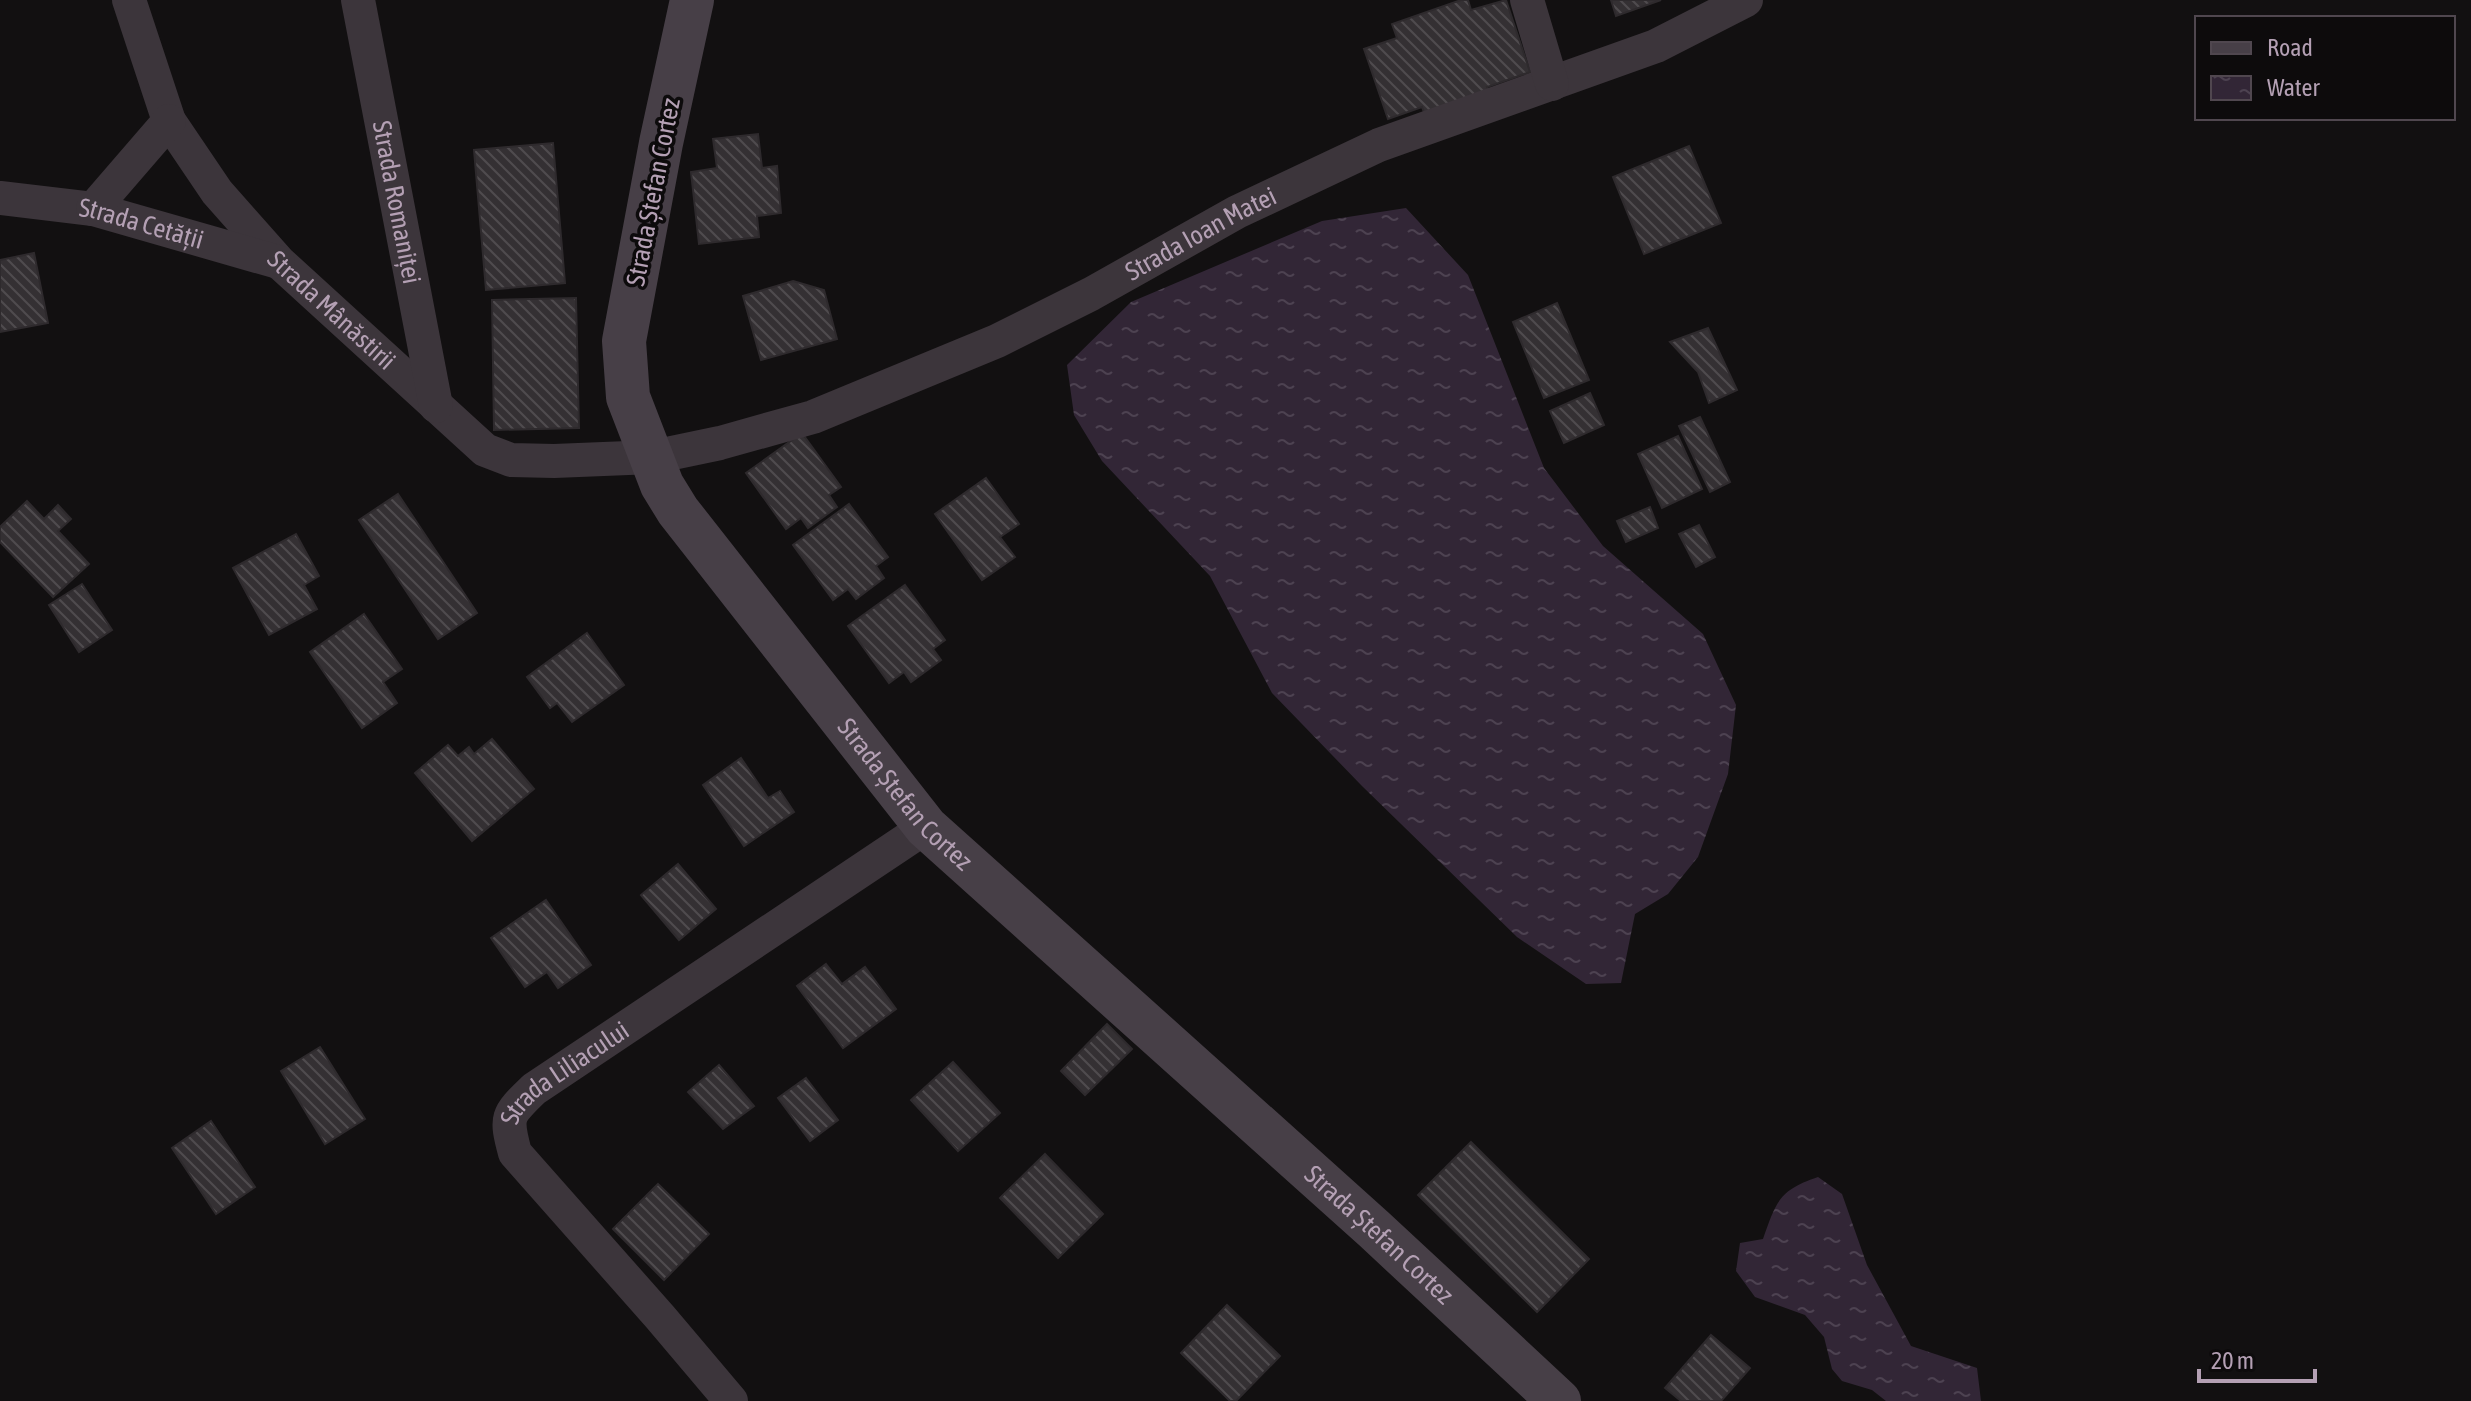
<svg xmlns="http://www.w3.org/2000/svg" width="2471" height="1401" font-family="'Asap Condensed',sans-serif">
<style>
.water{fill:url(#water-ripples)}
.building{fill:url(#building-back-hatch);stroke:#2e2a2d;stroke-width:2}
.lines{fill:none;stroke-linecap:round;stroke-linejoin:round}
.street{stroke:#3c353b;stroke-width:34}
.secondary{stroke:#473f47;stroke-width:44}
.labels{text-anchor:middle;stroke-width:7;stroke-linejoin:round;paint-order:stroke}
.street-label{font-size:26px;fill:#b4a0b4;stroke:#0d0b0c}
</style>
<defs>
<pattern id="water-ripples" width="26" height="14" patternUnits="userSpaceOnUse" patternTransform="scale(2)"><rect width="26" height="14" fill="#322636"/><path d="M2 4q2-2 4 0t4 0M15 11q2-2 4 0t4 0" fill="none" stroke="#4d4251"/></pattern>
<pattern id="building-back-hatch" width="6" height="6" patternUnits="userSpaceOnUse" patternTransform="scale(2)"><rect width="6" height="6" fill="#343033"/><path d="M-1 5l2 2M0 0l6 6M5-1l2 2" fill="none" stroke="#4f4b4e"/></pattern>
</defs>
<rect width="100%" height="100%" fill="#121011"/>
<g class="water">
<path d="M1406 208 1468 275 1544 468 1603 546 1703 634 1736 705 1728 774 1698 857 1668 894 1635 914 1621 983 1586 984 1517 937 1362 786 1272 693 1210 576 1102 461 1074 415 1067 365 1131 302 1322 221Z"/>
<path d="M1818 1177 1842 1194 1867 1265 1911 1346 1977 1368 1981 1401H1886L1872 1390 1842 1381 1832 1369 1824 1337 1805 1315 1755 1297 1736 1271 1740 1243 1763 1239C1776 1202 1779 1190 1818 1177Z"/>
</g>
<g class="building">
<path d="M1461 0H1468L1471 10 1506 0 1530 72 1487 87 1491 98 1427 121 1422 107 1388 119 1364 49 1397 38 1392 24Z"/>
<path d="M1611 0H1661L1616 16Z"/>
<path d="M758 134 762 168 777 166 781 213 757 216 759 237 699 244 691 172 717 168 713 139Z"/>
<path d="M553 143 565 283 486 290 474 150Z"/>
<path d="M1689 146 1721 223 1644 254 1613 177Z"/>
<path d="M34 253 48 323 0 332V260Z"/>
<path d="M793 281 824 290 837 339 761 360 743 296Z"/>
<path d="M576 298 579 428 494 430 492 300Z"/>
<path d="M1557 303 1589 380 1544 398 1513 322Z"/>
<path d="M1708 328 1737 390 1709 403 1698 372 1670 342Z"/>
<path d="M1590 393 1604 425 1564 443 1550 411Z"/>
<path d="M1700 417 1730 482 1710 492 1679 426Z"/>
<path d="M802 433 841 487 829 495 837 507 808 528 801 518 786 529 746 473Z"/>
<path d="M1678 436 1702 489 1662 508 1638 454Z"/>
<path d="M986 478 1019 524 1000 537 1015 557 982 580 935 514Z"/>
<path d="M398 494 477 613 438 639 359 520Z"/>
<path d="M27 501 44 519 58 505 71 519 58 531 89 564 53 597 0 542V527Z"/>
<path d="M849 504 888 557 876 566 884 578 856 599 848 589 833 600 793 545Z"/>
<path d="M1650 507 1658 528 1626 542 1617 521Z"/>
<path d="M1699 525 1715 557 1696 567 1679 534Z"/>
<path d="M296 534 319 576 304 585 317 609 269 635 233 568Z"/>
<path d="M82 584 112 630 79 652 49 605Z"/>
<path d="M905 585 945 640 933 649 941 660 911 682 904 672 889 683 848 626Z"/>
<path d="M364 614 402 669 383 682 397 703 362 728 310 652Z"/>
<path d="M587 633 624 685 572 722 557 703 550 708 527 677Z"/>
<path d="M492 739 534 789 472 841 415 773 448 745 458 756 469 747 474 754Z"/>
<path d="M741 758 768 798 780 791 794 812 744 846 703 785Z"/>
<path d="M678 864 716 909 679 940 641 895Z"/>
<path d="M546 900 591 965 558 988 547 972 525 987 491 938Z"/>
<path d="M826 964 842 984 865 967 896 1009 843 1048 797 986Z"/>
<path d="M1107 1024 1132 1049 1085 1095 1061 1071Z"/>
<path d="M320 1047 365 1119 325 1144 281 1071Z"/>
<path d="M953 1062 1000 1113 958 1151 911 1100Z"/>
<path d="M719 1065 754 1106 723 1129 688 1092Z"/>
<path d="M806 1078 838 1120 810 1141 778 1098Z"/>
<path d="M211 1121 255 1187 216 1214 172 1148Z"/>
<path d="M1471 1142 1589 1259 1537 1312 1418 1195Z"/>
<path d="M1045 1154 1103 1214 1058 1258 1000 1198Z"/>
<path d="M658 1184 709 1234 664 1280 613 1229Z"/>
<path d="M1227 1305 1280 1356 1236 1401H1230L1181 1353Z"/>
<path d="M1711 1335 1750 1368 1721 1401H1681L1665 1388Z"/>
</g>
<g class="lines">
<g class="street">
<path id="s1" d="M129 0 169 121 217 192 279 262 485 450 511 460 554 461 653 457 720 443 813 417 997 341 1091 294 1237 212 1379 145 1656 46 1746 0"/>
<path id="s2" d="M358 0 436 406"/>
<path d="M1527 0 1552 84"/>
<path id="s3" d="M0 198 93 209 278 262"/>
<path d="M93 209 169 121"/>
<path id="s4" d="M731 1401 660 1317 515 1153C505 1116 507 1115 534 1089L926 827"/>
</g>
<path class="secondary" id="s5" d="M692 0 661 143 624 341 628 397 662 485 678 511 926 827 1374 1229 1559 1401"/>
</g>
<g class="labels">
<g class="street-label">
<text transform="translate(653 192) rotate(-79)" y="9">Strada Ștefan Cortez</text>
<text dy="9" stroke="none"><textPath href="#s2" startOffset="206">Strada Romaniței</textPath></text>
<text dy="9" stroke="none"><textPath href="#s3" startOffset="144">Strada Cetății</textPath></text>
<text dy="9" stroke="none"><textPath href="#s1" startOffset="1350">Strada Ioan Matei</textPath></text>
<text dy="9" stroke="none"><textPath href="#s1" startOffset="378">Strada Mânăstirii</textPath></text>
<text dy="9" stroke="none"><textPath href="#s5" startOffset="892">Strada Ștefan Cortez</textPath></text>
<text dy="9" stroke="none"><textPath href="#s4" startOffset="436">Strada Liliacului</textPath></text>
<text dy="9" stroke="none"><textPath href="#s5" startOffset="1540">Strada Ștefan Cortez</textPath></text>
</g>
</g>
<rect x="2195" y="16" width="260" height="104" fill="#0d0b0c" stroke="#50474f" stroke-width="2"/>
<rect x="2211" y="42" width="40" height="12" fill="#473f47" stroke="#50474f" stroke-width="2"/>
<text x="2267" y="56" font-size="24" fill="#b4a0b4">Road</text>
<rect x="2211" y="76" width="40" height="24" fill="url(#water-ripples)" stroke="#50474f" stroke-width="2"/>
<text x="2267" y="96" font-size="24" fill="#b4a0b4">Water</text>
<path d="M2199 1369v12h116v-12" fill="none" stroke="#b4a0b4" stroke-width="4"/>
<text x="2211" y="1369" font-size="24" fill="#b4a0b4" stroke="#0d0b0c" stroke-width="6" paint-order="stroke">20 m</text>
</svg>
